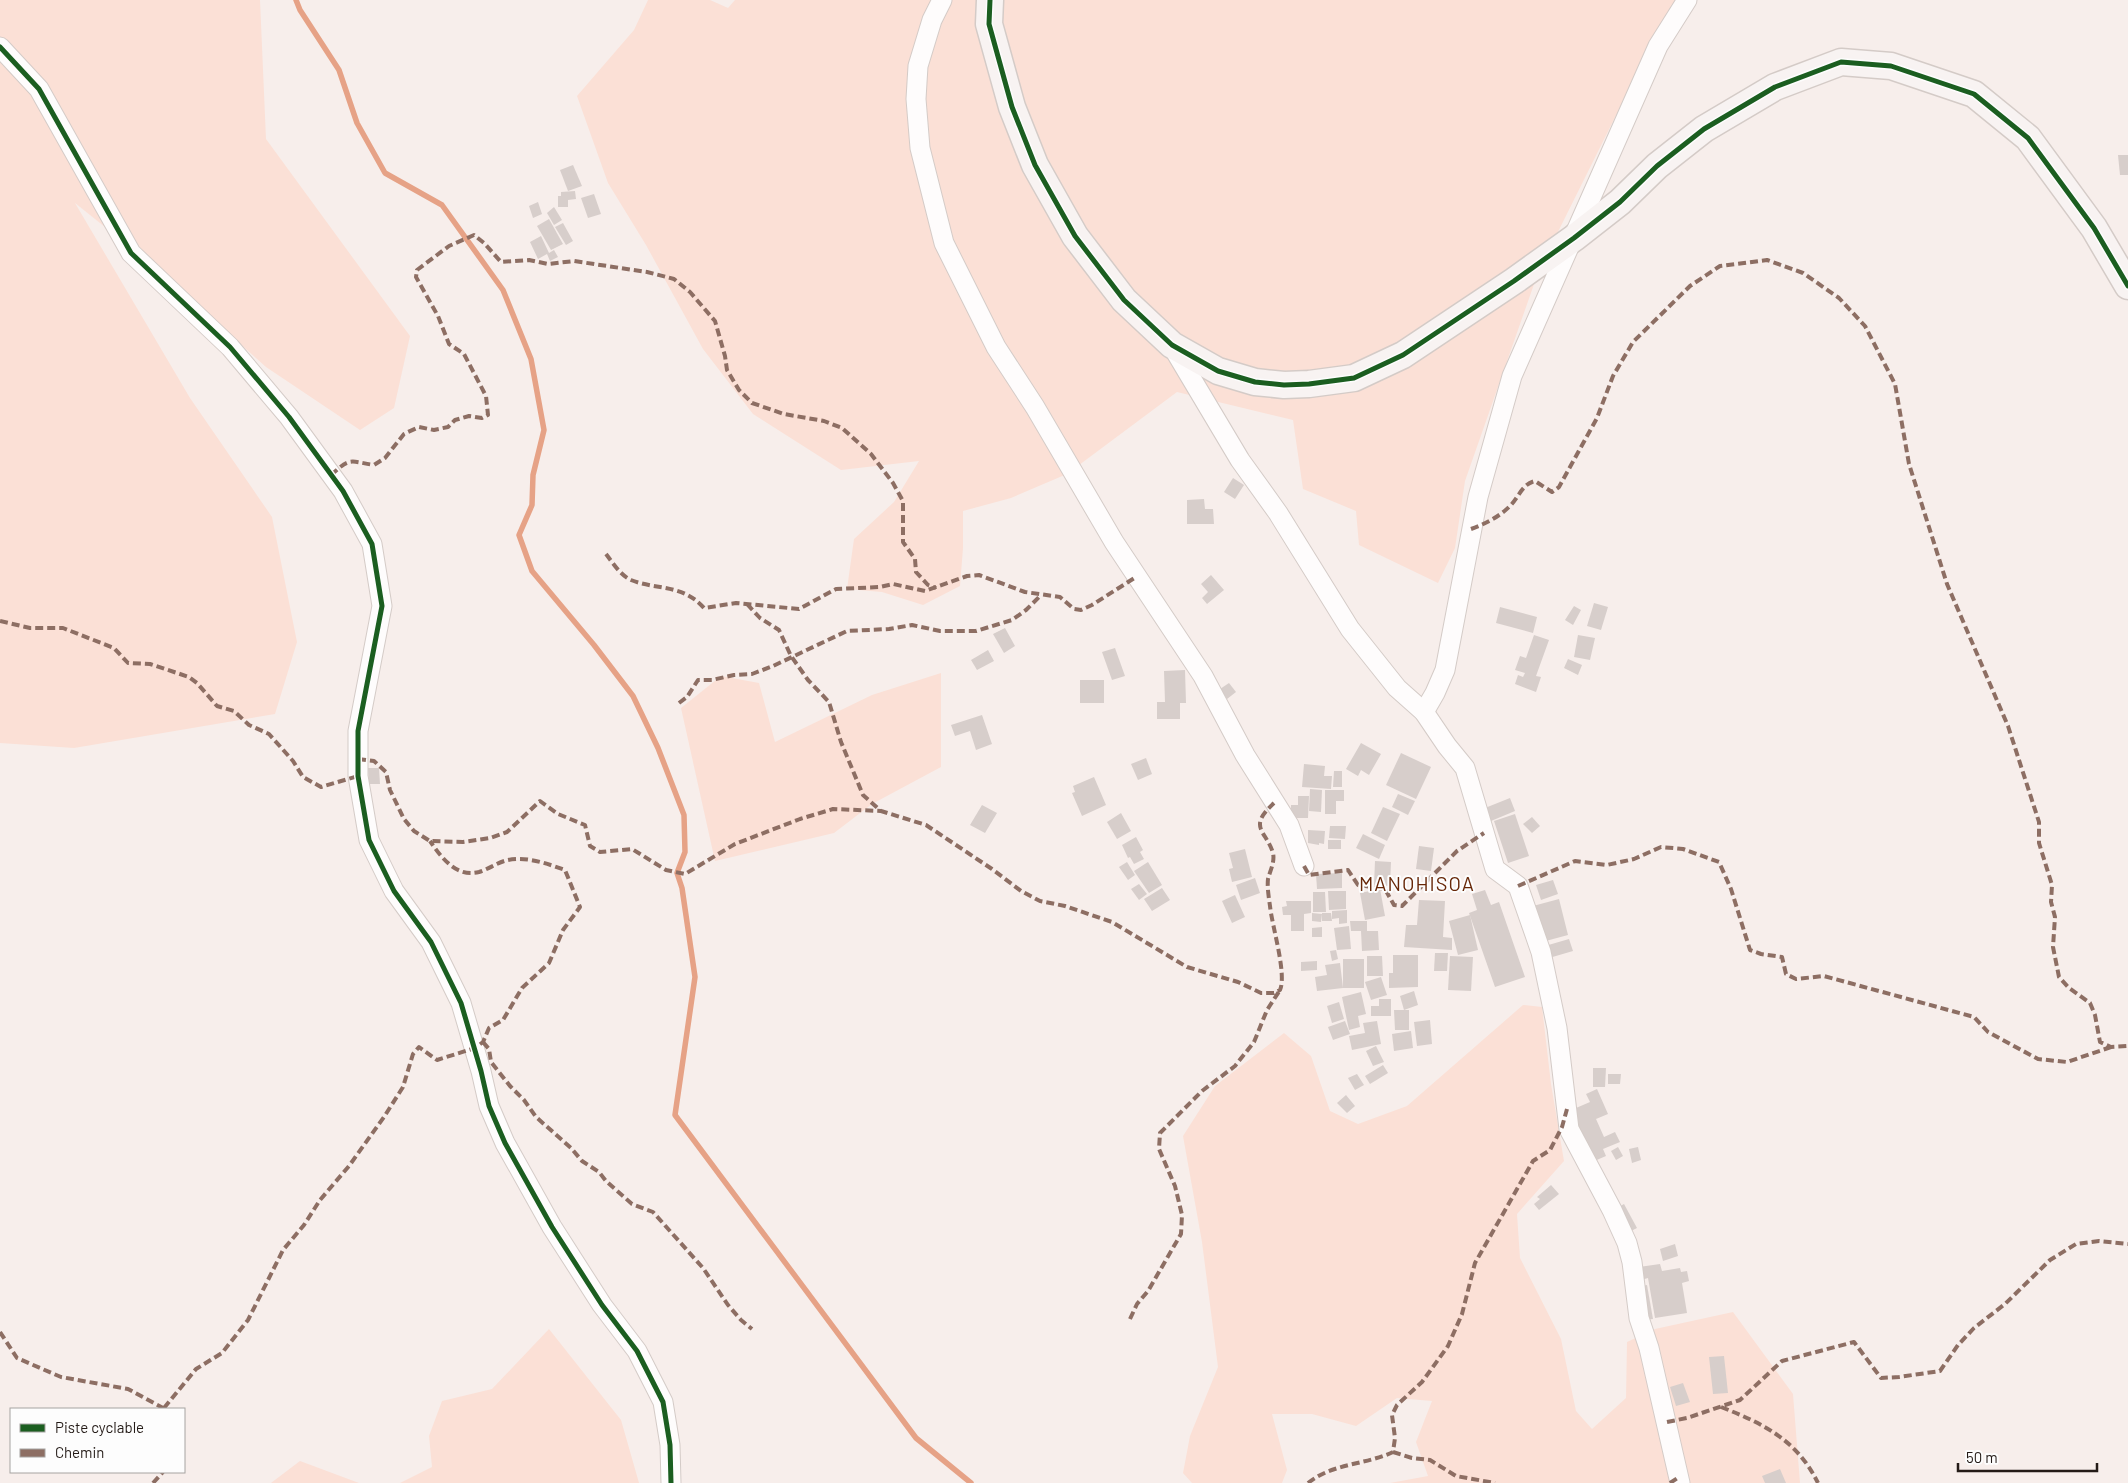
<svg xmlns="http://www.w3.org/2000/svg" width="2128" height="1483" font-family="Barlow,sans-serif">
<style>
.green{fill:#fbe0d6}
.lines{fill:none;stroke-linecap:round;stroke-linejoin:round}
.stream{stroke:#e6a286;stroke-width:5.5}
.building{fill:#d7cecb}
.street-casing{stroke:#d4cbc7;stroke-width:21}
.secondary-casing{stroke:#d4cbc7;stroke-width:29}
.street{stroke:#fefcfc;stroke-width:19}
.secondary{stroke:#f8f3f2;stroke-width:26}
.quiet{stroke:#8d6e63;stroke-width:4;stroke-dasharray:8 4;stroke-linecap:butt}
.cycleway-casing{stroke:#fdfdfd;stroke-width:8}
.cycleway{stroke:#1b5e20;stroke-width:5}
.labels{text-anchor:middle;stroke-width:4;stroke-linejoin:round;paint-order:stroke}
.quarter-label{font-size:20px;letter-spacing:1px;fill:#672708;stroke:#fdfdfd}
</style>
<rect width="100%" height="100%" fill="#f7eeeb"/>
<g class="green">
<path d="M0 0H260L266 139 410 336 394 408 360 430 266 367 140 255 75 203 190 398 272 517 297 642 275 714 74 748 0 743Z"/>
<path d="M648 0H710L728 8 735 0H1680L1651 45 1539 270 1465 481 1455 548 1438 583 1359 545 1356 511 1303 489 1293 420 1177 392 1067 474 1011 498 963 511V548L960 586 923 605 882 592 847 589 854 539 894 502 919 461 841 470 753 414 703 349 646 245 608 183 577 96 634 30Z"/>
<path d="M941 673V767L872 804 834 833 715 861 681 708 721 676 759 683 775 742 872 695Z"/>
<path d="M1523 1005 1542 1007 1551 1084 1564 1161 1517 1214 1520 1258 1561 1339 1576 1411 1592 1429 1626 1398 1627 1342 1655 1329 1733 1312 1793 1394 1800 1483H1390L1428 1476 1416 1442 1432 1401 1397 1398 1356 1426 1312 1414H1272L1287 1470 1282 1483H1192L1183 1473 1190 1436 1218 1367 1202 1242 1183 1136 1215 1086 1284 1033 1311 1056 1330 1111 1358 1124 1407 1106Z"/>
<path d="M549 1329 621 1420 639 1483H400L432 1467 429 1436 442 1401 492 1389Z"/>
<path d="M300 1461 359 1483H271Z"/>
</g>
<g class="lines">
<path class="stream" d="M296 0 300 10 339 70 357 123 385 173 442 205 503 290 531 359 544 430 533 475 532 505 519 535 532 571 594 645 633 696 658 748 684 815 685 852 677 873 682 888 695 977 675 1115 916 1438 971 1483"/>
</g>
<g class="building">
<path d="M2118 155H2128V175H2120Z"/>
<path d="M573 165 582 186 568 191 560 170Z"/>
<path d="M575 191 576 199 568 200V207H558V196H561V192Z"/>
<path d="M594 194 601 214 588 218 581 198Z"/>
<path d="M538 202 542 214 533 218 529 206Z"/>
<path d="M554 207 562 220 554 225 547 213Z"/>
<path d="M549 219 563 244 551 250 537 226Z"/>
<path d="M563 223 573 241 566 245 555 227Z"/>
<path d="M541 236 549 253 554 250 558 257 550 261 547 254 538 259 530 242Z"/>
<path d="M1233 478 1244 485 1235 499 1224 492Z"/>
<path d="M1204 499 1205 509H1213L1214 524H1187V500Z"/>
<path d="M1211 575 1224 590 1207 604 1202 598 1208 592 1201 584Z"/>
<path d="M1594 603 1608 607 1601 630 1587 626Z"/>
<path d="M1574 606 1581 610 1573 625 1565 620Z"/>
<path d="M1500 607 1537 617 1533 633 1496 623Z"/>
<path d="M1005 628 1015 646 1004 653 993 634Z"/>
<path d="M1534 635 1549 640 1536 676 1541 677 1536 692 1515 684 1518 675 1523 677 1525 673 1515 670 1520 656 1526 658Z"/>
<path d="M1578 635 1595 638 1590 660 1574 657Z"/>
<path d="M1115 648 1125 676 1112 680 1102 652Z"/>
<path d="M988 650 994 661 977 670 971 660Z"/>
<path d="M1568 659 1582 665 1578 675 1564 668Z"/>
<path d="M1185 670 1186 703H1180V719H1157V702H1165L1164 671Z"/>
<rect x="1080" y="680" width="24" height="23"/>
<path d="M1229 683 1236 692 1227 699 1220 689Z"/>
<path d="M982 715 992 744 976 750 970 731 955 736 951 725Z"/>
<path d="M1361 743 1381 754 1369 775 1361 770 1358 776 1346 769Z"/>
<path d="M1401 753 1431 767 1416 799 1386 785Z"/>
<path d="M1146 758 1152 774 1138 780 1131 764Z"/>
<path d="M1304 764 1325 766 1324 776H1332L1331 789 1302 787Z"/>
<path d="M368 768H379L380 784H369Z"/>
<path d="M1334 771H1342V787H1333Z"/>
<path d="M1094 777 1106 805 1082 816 1072 793 1075 792 1073 786Z"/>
<path d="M1310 789 1322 790 1321 812 1309 811Z"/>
<path d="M1325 790H1344V801H1336V814H1325Z"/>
<path d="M1398 794 1415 801 1408 815 1392 807Z"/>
<path d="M1298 796H1309L1308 818H1291V805H1298Z"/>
<path d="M1510 798 1515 811 1491 821 1485 808Z"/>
<path d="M982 805 997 813 985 833 970 825Z"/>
<path d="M1383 807 1400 814 1387 841 1371 833Z"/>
<path d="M1121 813 1131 831 1117 839 1107 822Z"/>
<path d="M1515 814 1529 856 1508 863 1494 821Z"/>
<path d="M1532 817 1540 826 1532 833 1523 824Z"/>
<path d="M1330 826H1346L1345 839 1329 838Z"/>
<path d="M1308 830 1325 831 1324 844 1319 843V845L1308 843Z"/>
<path d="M1363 834 1385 845 1379 859 1356 848Z"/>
<path d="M1136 837 1143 850 1140 852 1144 859 1134 864 1130 857 1128 858 1122 845Z"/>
<rect x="1328" y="840" width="13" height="9"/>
<path d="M1419 846 1434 848 1431 871 1416 869Z"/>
<path d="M1245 849 1252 877 1232 882 1229 869 1233 868 1229 853Z"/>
<path d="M1375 861 1391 862 1390 886 1374 885Z"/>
<path d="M1127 862 1135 875 1128 880 1119 867Z"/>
<path d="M1148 862 1162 885 1149 893 1134 871Z"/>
<path d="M1342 873V888L1317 889 1316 874Z"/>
<path d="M1255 878 1260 893 1241 900 1236 885Z"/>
<path d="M1553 880 1558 894 1541 900 1536 885Z"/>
<path d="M1139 884 1147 894 1139 900 1131 889Z"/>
<path d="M1162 888 1170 900 1152 911 1144 899Z"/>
<path d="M1380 889 1385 916 1365 920 1360 893Z"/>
<path d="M1485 890 1491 905 1499 902 1525 977 1495 987 1469 913 1477 910 1472 894Z"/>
<path d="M1328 891H1346V909L1329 910Z"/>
<path d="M1313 892H1325L1326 912H1313Z"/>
<path d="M1235 895 1245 917 1232 923 1222 901Z"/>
<path d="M1559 899 1568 935 1542 942 1533 906Z"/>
<path d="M1419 900 1445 901 1443 937 1452 938V950L1404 947 1406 925H1417Z"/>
<path d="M1286 901H1311V913L1304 914V931H1291V915H1283L1282 907 1287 906Z"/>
<path d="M1347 910V923L1339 924V918L1332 919V911Z"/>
<path d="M1312 913 1322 914 1321 922 1312 921Z"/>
<path d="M1322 913H1331L1332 921H1322Z"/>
<path d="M1470 915 1478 950 1458 955 1449 921Z"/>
<path d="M1350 921H1367V931H1378L1379 950 1362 951 1361 931H1351Z"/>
<path d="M1349 926 1351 949 1337 950 1334 928Z"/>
<path d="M1322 927V937H1312V928Z"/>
<path d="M1569 939 1573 951 1549 958 1545 946Z"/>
<path d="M1336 950 1338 959 1332 961 1330 951Z"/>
<path d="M1435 953H1448L1447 971H1434Z"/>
<path d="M1393 955H1418V987L1389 988V973H1393Z"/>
<path d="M1367 956H1382L1383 976H1367Z"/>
<path d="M1450 956 1473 957 1471 991 1448 990Z"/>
<rect x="1343" y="959" width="21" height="29"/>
<path d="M1317 961V970L1301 971V962Z"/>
<path d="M1340 963 1343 988 1317 991 1315 977 1327 975 1325 965Z"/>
<path d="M1381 977 1387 995 1371 1000 1365 982Z"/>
<path d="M1414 991 1418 1005 1404 1010 1400 996Z"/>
<path d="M1361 992 1366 1014 1358 1016 1360 1027 1349 1030 1342 997Z"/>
<path d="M1379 999H1391V1016H1371V1006H1379Z"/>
<path d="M1339 1002 1344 1019 1332 1023 1327 1006Z"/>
<path d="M1394 1010H1409V1030H1395Z"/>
<path d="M1430 1020 1432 1044 1417 1046 1414 1022Z"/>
<path d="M1345 1021 1350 1034 1333 1040 1328 1027Z"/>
<path d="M1377 1021 1381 1044 1352 1050 1349 1036 1365 1033 1363 1023Z"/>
<path d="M1411 1031 1413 1048 1394 1051 1392 1034Z"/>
<path d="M1376 1046 1384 1062 1373 1066 1366 1051Z"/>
<path d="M1383 1065 1388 1073 1370 1084 1365 1076Z"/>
<path d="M1593 1068H1606L1605 1087H1593Z"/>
<path d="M1357 1074 1364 1085 1355 1090 1348 1078Z"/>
<path d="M1608 1074H1621L1620 1084H1608Z"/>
<path d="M1597 1089 1608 1114 1596 1119 1604 1137 1615 1132 1620 1142 1603 1149 1606 1156 1592 1162 1569 1111 1590 1102 1586 1094Z"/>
<path d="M1346 1095 1355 1106 1347 1113 1337 1103Z"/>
<path d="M1618 1147 1623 1156 1616 1160 1611 1151Z"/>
<path d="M1638 1147 1641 1160 1632 1163 1629 1149Z"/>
<path d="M1551 1185 1559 1194 1539 1210 1534 1204 1540 1199 1537 1197Z"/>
<path d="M1624 1204 1637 1228 1627 1233 1615 1209Z"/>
<path d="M1675 1244 1678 1256 1663 1261 1660 1249Z"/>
<path d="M1660 1264 1662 1271 1680 1268 1681 1272 1687 1271 1689 1281 1682 1283 1687 1313 1655 1318 1648 1278 1641 1280 1639 1267Z"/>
<path d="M1647 1285 1653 1319 1643 1320 1638 1287Z"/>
<path d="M1724 1356 1728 1393 1713 1394 1709 1357Z"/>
<path d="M1683 1383 1690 1402 1676 1406 1670 1387Z"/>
<path d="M1780 1469 1786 1483H1765L1762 1476Z"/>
</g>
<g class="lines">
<defs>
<g id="street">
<path d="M942 0 932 20 918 66 916 99 920 148 944 243 996 347 1035 407 1114 542 1203 676 1245 755 1289 825 1304 866"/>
<path d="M0 47 39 89 131 253 230 347 289 417 343 491 372 544 382 606 358 731V776L369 840 394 891 431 942 461 1003 481 1071 489 1106 505 1143 552 1227 602 1305 637 1351 663 1402 670 1445 671 1483"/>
<path d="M1172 346 1240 460 1278 513 1350 629 1397 688 1424 712 1447 746 1465 768 1495 869 1518 886 1541 952 1557 1028 1569 1129 1612 1210 1627 1243 1632 1262 1639 1318 1649 1348 1680 1483"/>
<path d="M1424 712 1435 693 1445 670 1478 497 1512 376 1658 46 1687 0"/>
</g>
<path id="secondary" d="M990 0 989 24 1012 107 1035 165 1075 236 1124 300 1172 345 1218 371 1255 382 1284 385 1309 384 1354 378 1403 355 1514 281 1574 238 1620 202 1657 166 1704 129 1775 87 1841 62 1891 66 1974 94 2028 138 2094 228 2128 286"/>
</defs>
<use href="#street" class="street-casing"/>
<use href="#secondary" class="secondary-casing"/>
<use href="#street" class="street"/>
<use href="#secondary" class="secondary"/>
<g class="quiet">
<path d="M331 475C351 457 349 461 374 465L385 458 404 434 408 432 419 427 434 430 448 427 455 420 469 416 482 418 488 415 486 396 464 354 449 344 438 316 416 277 417 270 449 246 474 235 484 243 501 262 529 260 548 264 574 261 647 272 674 279 690 292 715 321 725 356 727 370 739 390 752 403 784 414 824 421 842 428 871 454 893 483 903 501V542L915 559 916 572 928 585 936 588"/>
<path d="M1471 529C1485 524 1499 517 1510 506 1519 497 1522 484 1535 481L1552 492 1559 487 1597 418 1613 376 1633 342 1690 286 1720 266 1767 260 1803 273 1839 298 1865 326 1895 384 1909 464 1947 584 2008 726 2039 822V843L2052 885 2051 902 2055 917 2053 947 2059 977 2069 988 2090 1003 2095 1015 2100 1042 2111 1047 2128 1046"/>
<path d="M606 554C613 563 620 575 631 580 656 590 683 584 704 608L736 603 799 609 836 589 880 587 893 584 925 591 967 576 979 575 1025 592 1060 597 1074 609 1081 610 1092 605 1136 577"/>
<path d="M747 604 760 618 779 630 791 656 808 680 829 702 841 742 863 795 881 811 926 825 992 869 1021 891 1040 901 1065 906 1112 922 1187 967 1238 982 1261 993H1274L1280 990C1287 974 1272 926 1270 906 1269 899 1267 887 1268 879 1270 871 1275 862 1273 853 1266 830 1247 828 1274 803"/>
<path d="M0 621 30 628H63L114 648 128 663 150 664 189 677 197 683 217 706 234 711 249 725 269 734 293 761 303 777 321 787 358 776"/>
<path d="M679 703 687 697 698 680H712L734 675 752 674 773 666 847 631 889 629 912 625 940 631H976L1012 620 1026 610 1041 595"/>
<path d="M358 759 374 761 386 772 390 790 404 819 414 831 430 841 463 842 490 838 507 832 540 801 558 814 585 825 590 846 600 852 632 849 666 870 685 874 735 844 800 819 833 809 881 811"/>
<path d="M1304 866 1309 875 1348 870 1358 885 1385 889 1394 905 1402 906 1457 851 1484 833"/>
<path d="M1518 886 1575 861 1607 865 1634 859 1661 847 1683 849 1719 862 1731 889 1750 950 1761 954 1782 957 1786 974 1796 979 1824 976 1974 1017 1988 1032 2038 1059 2067 1062 2111 1047"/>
<path d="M483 1042 489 1049 491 1062 510 1086 524 1100 536 1117 571 1148 582 1161 599 1172 606 1181 632 1204 653 1212 703 1268 728 1305 741 1320 752 1329"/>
<path d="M1130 1319 1137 1304 1148 1291 1181 1234 1182 1215 1175 1186 1159 1149 1160 1133 1202 1091 1235 1066 1254 1042 1267 1010 1280 990"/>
<path d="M0 1332 17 1358 61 1377 128 1389 165 1409"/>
<path d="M1721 1407C1764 1424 1797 1440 1818 1483"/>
<path d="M164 1408 196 1369 222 1353 248 1320 283 1250 304 1225 320 1200 349 1166 384 1117 403 1087 413 1054 419 1047 437 1060 475 1048 483 1042 489 1028 503 1020 522 988 549 963 563 930 580 907 565 870C548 864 527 856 508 860 498 862 489 869 479 872 456 878 441 857 430 841"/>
<path d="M1667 1422 1687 1418 1740 1400 1782 1361 1854 1342 1881 1378 1899 1377 1940 1371 1958 1345 1974 1328 2005 1304 2050 1260 2076 1244 2099 1241 2128 1244"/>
<path d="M1393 1452 1412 1458 1430 1460 1456 1476 1495 1483"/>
<path d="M153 1483 163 1472"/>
<path d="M1308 1483C1333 1463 1365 1465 1393 1452L1395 1438 1392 1415 1397 1405 1422 1382 1448 1346 1462 1314 1475 1263 1533 1161 1550 1150 1562 1127 1567 1109"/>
<path d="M1670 1483 1679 1477"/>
</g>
<defs>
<g id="cycleway">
<path d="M990 0 989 24 1012 107 1035 165 1075 236 1124 300 1172 345 1218 371 1255 382 1284 385 1309 384 1354 378 1403 355 1514 281 1574 238 1620 202 1657 166 1704 129 1775 87 1841 62 1891 66 1974 94 2028 138 2094 228 2128 286"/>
<path d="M0 47 39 89 131 253 230 347 289 417 343 491 372 544 382 606 358 731V776L369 840 394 891 431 942 461 1003 481 1071 489 1106 505 1143 552 1227 602 1305 637 1351 663 1402 670 1445 671 1483"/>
</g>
</defs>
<use href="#cycleway" class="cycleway-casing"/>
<use href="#cycleway" class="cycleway"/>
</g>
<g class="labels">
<g class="quarter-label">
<text x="1417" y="891">MANOHISOA</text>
</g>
</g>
<rect x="10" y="1408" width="175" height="65" fill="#fdfdfd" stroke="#a6a3a1"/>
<rect x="20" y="1424" width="25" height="8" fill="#1b5e20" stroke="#a6a3a1"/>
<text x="55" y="1433" font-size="15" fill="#241b17">Piste cyclable</text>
<rect x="20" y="1449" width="25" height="8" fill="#8d6e63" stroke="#a6a3a1"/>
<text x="55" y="1458" font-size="15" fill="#241b17">Chemin</text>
<path d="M1958 1463v8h139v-8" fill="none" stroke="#241b17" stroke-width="2.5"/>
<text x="1966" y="1463" font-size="15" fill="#241b17" stroke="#fdfdfd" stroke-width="4" paint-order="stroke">50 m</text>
</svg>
